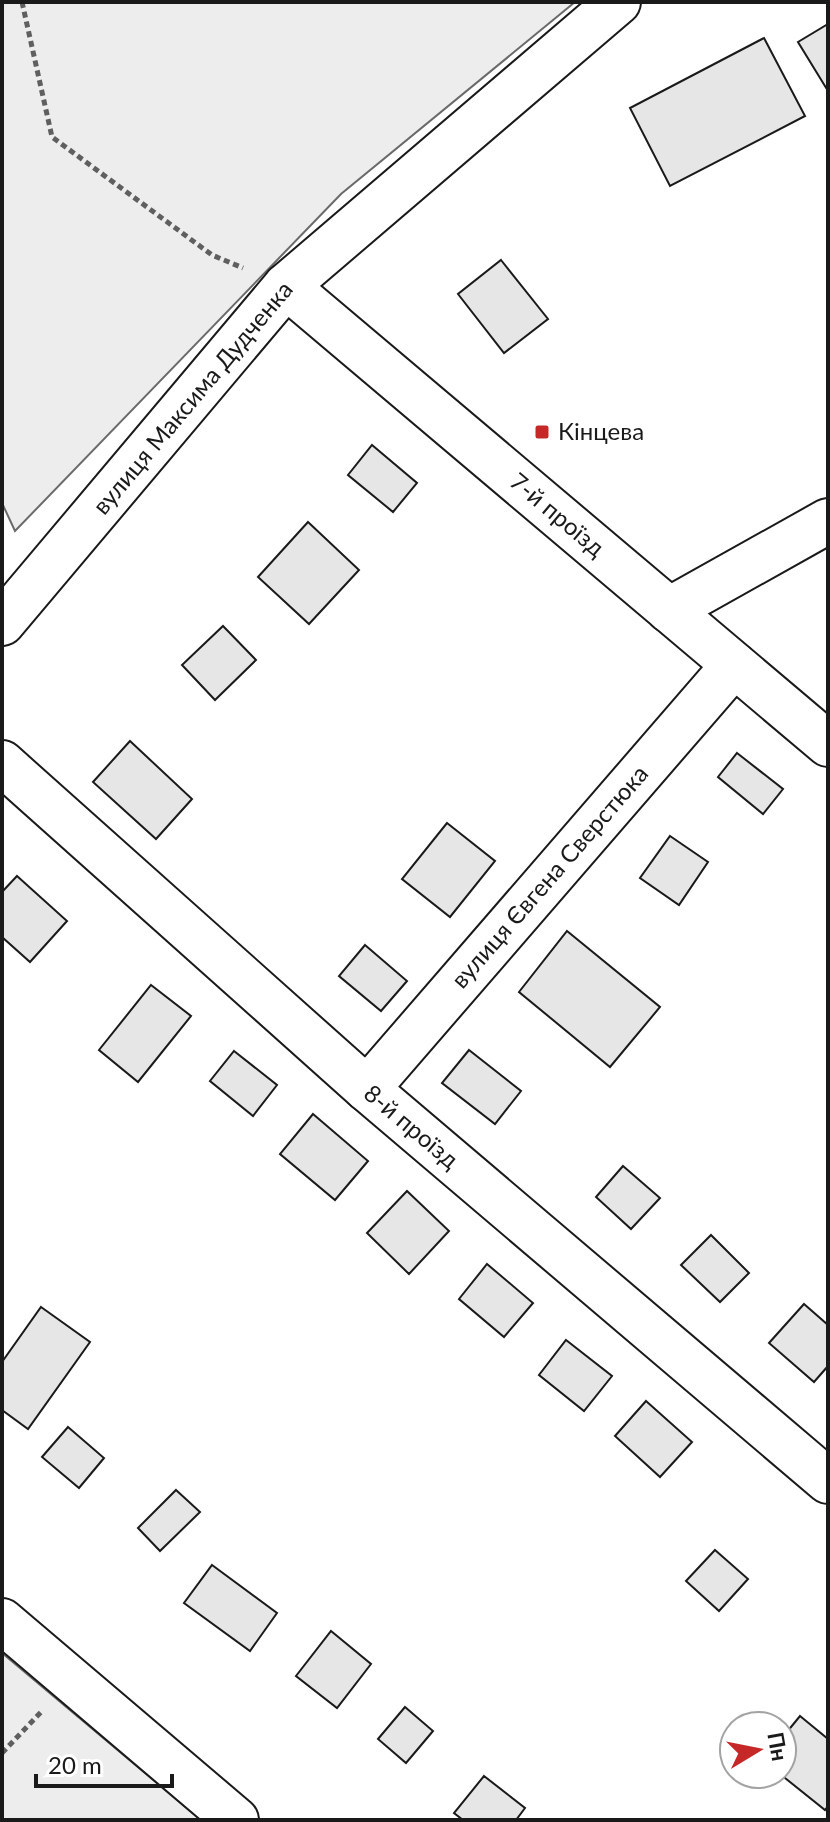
<svg xmlns="http://www.w3.org/2000/svg" width="830" height="1822" font-family="Lato,sans-serif">
<style>
.built{fill:#ededed;stroke:#6a6a6a;stroke-width:2}
.building{fill:#e6e6e6;stroke:#1a1a1a;stroke-width:2}
.lines{fill:none;stroke-linecap:round;stroke-linejoin:round}
.minor-casing{stroke:#1a1a1a;stroke-width:48}
.path{stroke:#5f5f5f;stroke-width:5;stroke-dasharray:6 4;stroke-linecap:butt}
.minor{stroke:#fff;stroke-width:44}
.poi-dot{fill:#c62828;stroke:#fff;stroke-width:3}
.labels{text-anchor:middle;stroke-width:6;stroke-linejoin:round;paint-order:stroke}
.street-label{font-size:24px;fill:#1a1a1a;stroke:#fff}
.poi-label{font-size:24px;fill:#1a1a1a;stroke:#fff;text-anchor:start}
</style>
<rect width="100%" height="100%" fill="#fff"/>
<g class="built">
<path d="M2 2H575L341 194 15 531 2 503Z"/>
<path d="M2 1653 201 1820H2Z"/>
</g>
<g class="building">
<path d="M828 24V91L798 42Z"/>
<path d="M764 38 805 116 670 186 630 108Z"/>
<path d="M501 260 548 319 504 353 458 294Z"/>
<path d="M372 445 417 483 393 512 348 475Z"/>
<path d="M308 522 359 570 309 624 258 577Z"/>
<path d="M223 626 256 660 215 700 182 665Z"/>
<path d="M130 741 192 799 156 839 93 782Z"/>
<path d="M737 753 783 789 763 814 718 777Z"/>
<path d="M447 823 495 861 450 917 402 879Z"/>
<path d="M670 836 708 862 679 905 640 878Z"/>
<path d="M17 876 67 921 30 962 2 937V892Z"/>
<path d="M567 931 660 1007 610 1067 519 992Z"/>
<path d="M365 945 407 981 381 1011 339 976Z"/>
<path d="M151 985 191 1016 138 1082 99 1050Z"/>
<path d="M469 1050 521 1091 495 1124 442 1083Z"/>
<path d="M234 1051 277 1085 253 1116 210 1081Z"/>
<path d="M313 1114 368 1161 335 1200 280 1154Z"/>
<path d="M623 1166 660 1198 631 1229 596 1197Z"/>
<path d="M407 1191 449 1231 409 1274 367 1233Z"/>
<path d="M711 1235 749 1273 720 1302 681 1265Z"/>
<path d="M487 1264 533 1303 504 1337 459 1299Z"/>
<path d="M804 1304 828 1325V1366L814 1382 769 1343Z"/>
<path d="M41 1307 90 1342 28 1429 2 1410V1362Z"/>
<path d="M566 1340 612 1376 584 1411 539 1375Z"/>
<path d="M646 1401 692 1442 660 1477 615 1436Z"/>
<path d="M68 1427 104 1458 79 1488 42 1457Z"/>
<path d="M176 1490 200 1512 160 1551 138 1528Z"/>
<path d="M715 1550 748 1579 719 1611 686 1581Z"/>
<path d="M212 1565 277 1613 250 1651 184 1603Z"/>
<path d="M331 1631 371 1664 337 1708 296 1676Z"/>
<path d="M405 1707 433 1731 406 1763 378 1739Z"/>
<path d="M800 1716 828 1739V1806L825 1810 780 1774 782 1738Z"/>
<path d="M484 1776 525 1808 516 1820H463L454 1813Z"/>
</g>
<g class="lines">
<defs>
<g id="minor">
<path d="M286 286 828 744"/>
<path d="M669 610 828 521"/>
<path d="M2 623 286 286 618 2"/>
<path d="M2 763 367 1089 828 1481"/>
<path d="M367 1089 734 665"/>
<path d="M2 1621 236 1820"/>
</g>
</defs>
<use href="#minor" class="minor-casing"/>
<g class="path">
<path d="M22 2 52 137 212 255 243 268"/>
<path d="M2 1753 41 1712"/>
</g>
<use href="#minor" class="minor"/>
</g>
<rect class="poi-dot" x="534" y="424" width="16" height="16" rx="4"/>
<g class="labels">
<g class="street-label">
<text transform="translate(193 398) rotate(-50)" y="8">вулиця Максима Дудченка</text>
<text transform="translate(557 515) rotate(40)" y="8">7-й проїзд</text>
<text transform="translate(550 877) rotate(-49)" y="8">вулиця Євгена Сверстюка</text>
<text transform="translate(411 1127) rotate(40)" y="8">8-й проїзд</text>
</g>
<g class="poi-label">
<text x="558" y="440">Кінцева</text>
</g>
</g>
<rect width="830" height="1822" fill="none" stroke="#1a1a1a" stroke-width="8"/>
<g transform="translate(758 1750) rotate(80)"><circle r="38" fill="#ffffff" stroke="#a3a3a3" stroke-width="2"/>
<path d="M0-6L14 30L0 20L-14 30Z" fill="#c62828"/>
<text y="-12" font-size="22" font-weight="bold" text-anchor="middle" fill="#1a1a1a">Пн</text>
</g>
<path d="M36 1774v12h136v-12" fill="none" stroke="#1a1a1a" stroke-width="4"/>
<text x="48" y="1774" font-size="24" fill="#1a1a1a" stroke="#ffffff" stroke-width="6" paint-order="stroke">20 m</text>
</svg>
